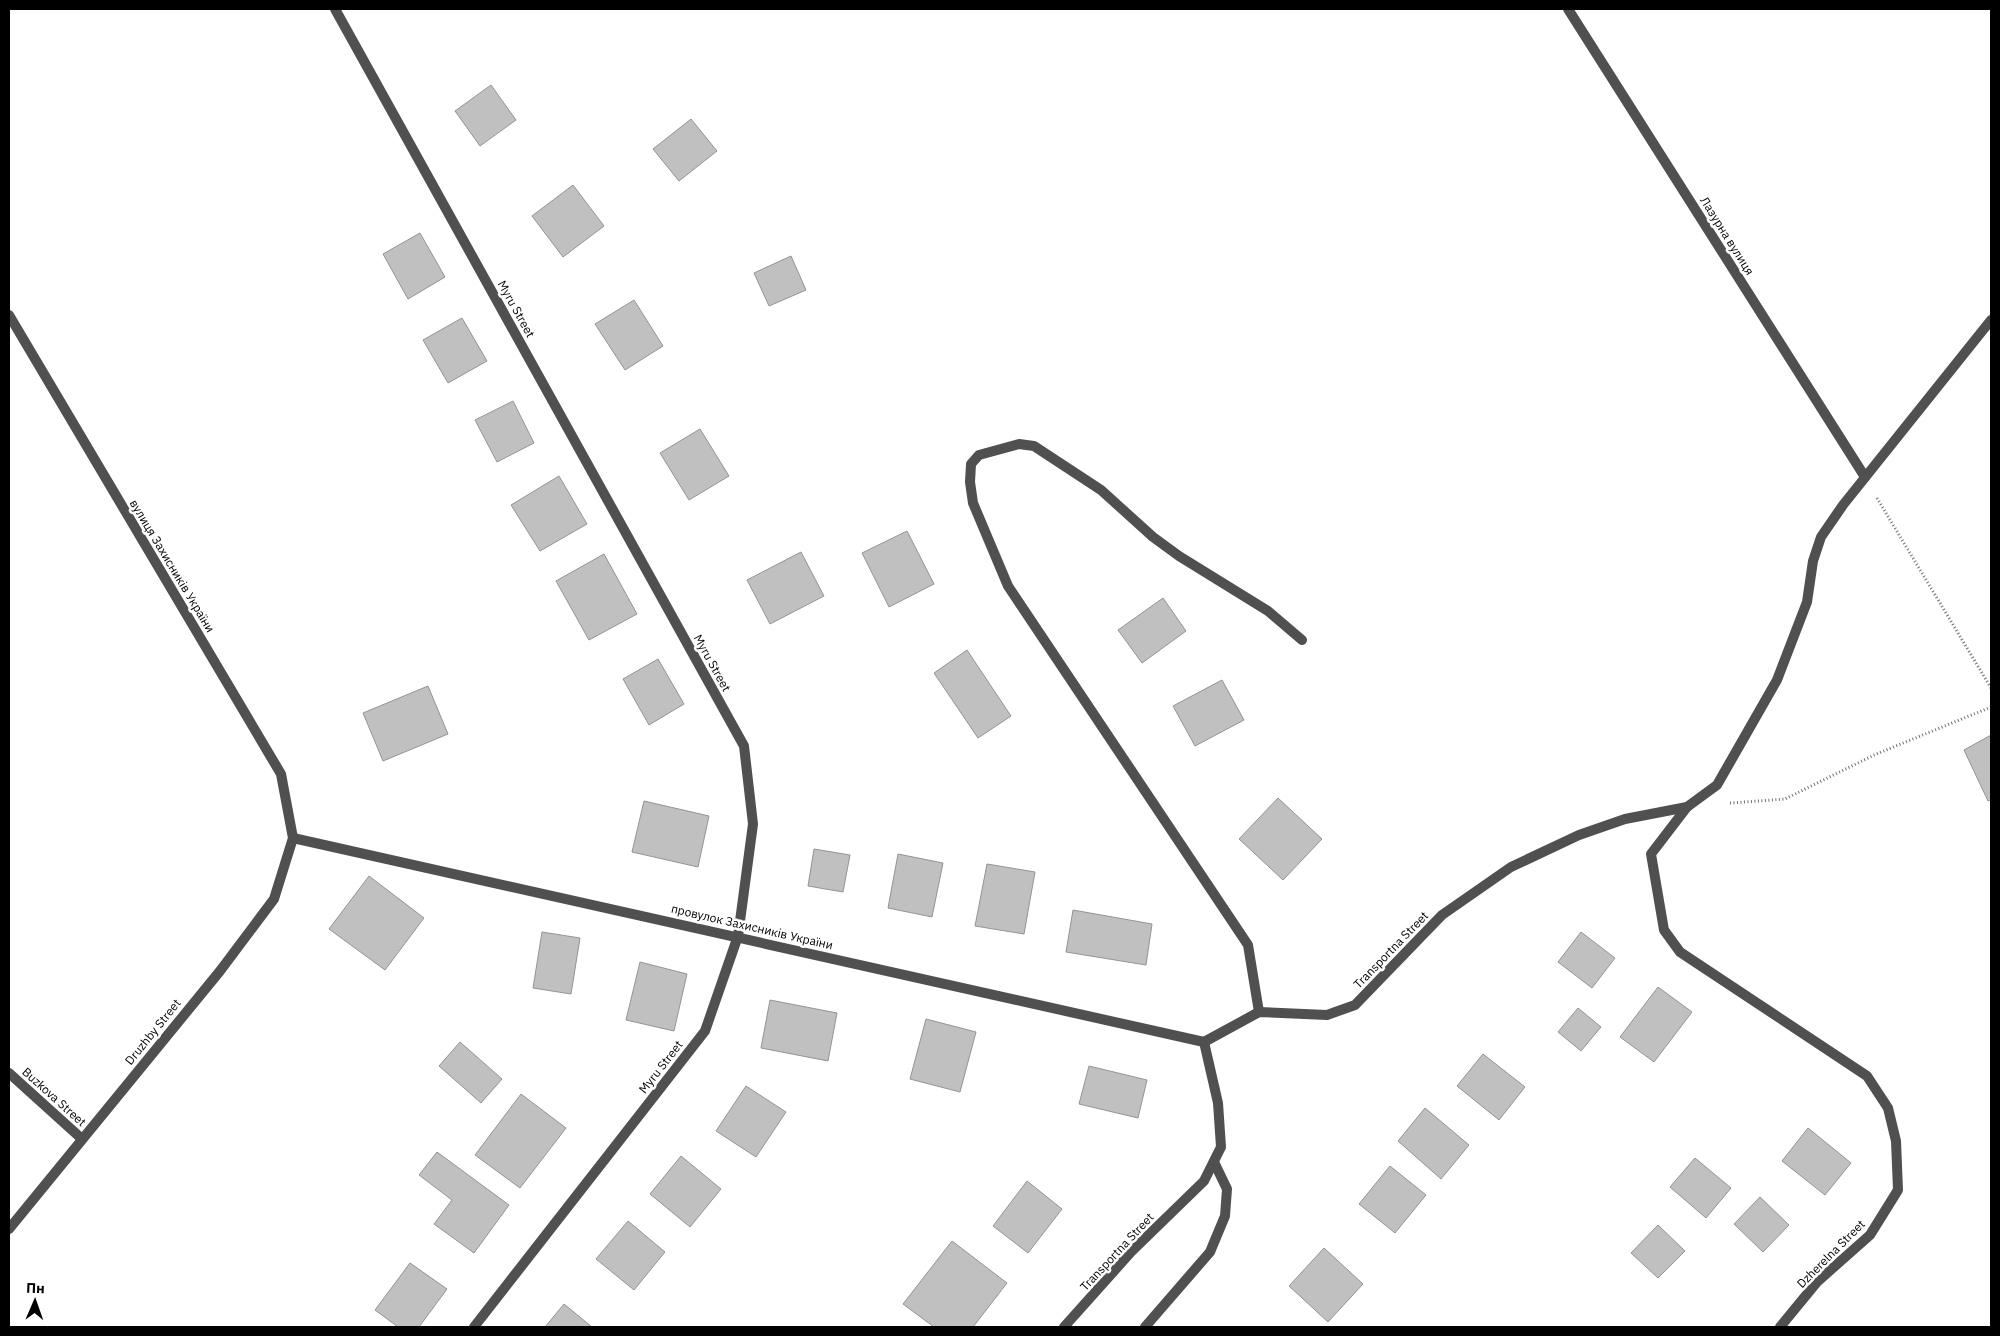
<svg xmlns="http://www.w3.org/2000/svg" width="2000" height="1336" font-family="'IBM Plex Sans',sans-serif">
<style>
.building{fill:#c0c0c0;stroke:#949494}
.lines{fill:none;stroke-linecap:round;stroke-linejoin:round}
.path{stroke:#727272;stroke-width:3;stroke-dasharray:1 2.5;stroke-linecap:butt}
.minor{stroke:#505050;stroke-width:10}
.tertiary{stroke:#505050;stroke-width:10}
.labels{text-anchor:middle;stroke-width:5;stroke-linejoin:round;paint-order:stroke}
.street-label{font-size:12px;fill:#000;stroke:#fff}
</style>
<rect width="100%" height="100%" fill="#fff"/>
<g class="building">
<path d="M491 85 516 120 480 146 455 111Z"/>
<path d="M691 119 717 151 679 181 653 149Z"/>
<path d="M573 185 604 226 563 257 532 216Z"/>
<path d="M420 233 445 277 408 299 383 254Z"/>
<path d="M791 256 806 290 769 306 754 273Z"/>
<path d="M634 300 663 346 625 370 595 324Z"/>
<path d="M462 318 487 361 448 383 423 340Z"/>
<path d="M513 401 534 443 497 462 475 420Z"/>
<path d="M700 429 729 476 689 500 660 453Z"/>
<path d="M559 476 587 524 540 551 511 505Z"/>
<path d="M907 531 934 584 889 607 862 553Z"/>
<path d="M801 552 824 596 770 624 747 580Z"/>
<path d="M604 554 637 614 589 640 556 581Z"/>
<path d="M1163 598 1186 631 1142 663 1118 630Z"/>
<path d="M967 650 1011 716 978 738 934 673Z"/>
<path d="M658 659 684 704 649 725 623 679Z"/>
<path d="M1222 680 1244 720 1195 746 1173 706Z"/>
<path d="M428 686 448 734 383 761 363 713Z"/>
<path d="M1991 735V800L1988 801 1964 750Z"/>
<path d="M1278 798 1322 839 1283 880 1239 839Z"/>
<path d="M644 801 709 816 698 867 632 852Z"/>
<path d="M814 849 850 855 843 892 808 886Z"/>
<path d="M898 854 943 863 932 917 888 908Z"/>
<path d="M987 864 1035 872 1024 934 975 926Z"/>
<path d="M369 876 424 918 385 970 329 929Z"/>
<path d="M1073 910 1152 924 1146 965 1066 952Z"/>
<path d="M542 932 580 938 571 994 533 988Z"/>
<path d="M1581 932 1615 958 1592 988 1558 962Z"/>
<path d="M640 962 687 974 674 1031 626 1020Z"/>
<path d="M1658 987 1692 1012 1654 1062 1620 1037Z"/>
<path d="M770 1000 837 1013 828 1061 761 1048Z"/>
<path d="M1578 1008 1601 1027 1581 1051 1558 1032Z"/>
<path d="M926 1019 976 1032 960 1092 910 1079Z"/>
<path d="M460 1042 502 1079 481 1103 439 1066Z"/>
<path d="M1483 1054 1525 1087 1499 1120 1457 1086Z"/>
<path d="M1089 1066 1147 1080 1138 1118 1079 1104Z"/>
<path d="M746 1086 786 1112 756 1157 716 1131Z"/>
<path d="M521 1094 566 1128 520 1188 475 1155Z"/>
<path d="M1425 1108 1469 1145 1441 1179 1398 1141Z"/>
<path d="M1808 1128 1851 1163 1825 1195 1782 1161Z"/>
<path d="M437 1152 509 1205 474 1253 434 1224 452 1200 419 1175Z"/>
<path d="M681 1156 721 1189 690 1227 650 1194Z"/>
<path d="M1695 1158 1731 1188 1706 1218 1670 1187Z"/>
<path d="M1390 1166 1426 1195 1395 1233 1359 1204Z"/>
<path d="M1027 1181 1062 1209 1028 1253 993 1226Z"/>
<path d="M1760 1197 1789 1225 1763 1252 1734 1224Z"/>
<path d="M628 1221 665 1252 634 1290 596 1259Z"/>
<path d="M1658 1225 1685 1251 1658 1278 1631 1253Z"/>
<path d="M952 1241 1007 1283 973 1327H934L903 1304Z"/>
<path d="M1324 1248 1363 1284 1328 1322 1289 1286Z"/>
<path d="M410 1263 447 1289 419 1327H398L375 1310Z"/>
<path d="M564 1304 592 1327H545Z"/>
</g>
<g class="lines">
<g class="path">
<path d="M1877 498 1991 688"/>
<path d="M1730 803 1785 799 1874 755 1991 707"/>
</g>
<g class="minor">
<path d="M335 9 744 746 753 824 738 936 705 1031 474 1327"/>
<path d="M1568 9 1865 477"/>
<path d="M293 838 1204 1042"/>
<path d="M1259 1012 1248 945 1008 586 973 503 970 482 971 464 979 455 1019 444 1034 446 1101 490 1153 537 1179 556 1268 611 1302 640"/>
<path d="M1204 1042 1259 1012 1327 1015 1355 1005 1442 915 1511 867 1579 835 1625 819 1687 807"/>
<path d="M9 1073 82 1139"/>
<path d="M1064 1327 1131 1252 1204 1181 1221 1147 1218 1103 1204 1042"/>
<path d="M1145 1327 1210 1252 1225 1216 1227 1189 1214 1162"/>
<path d="M1780 1327 1817 1282 1870 1235 1898 1190 1896 1141 1888 1108 1867 1076 1680 952 1664 930 1651 854 1687 807 1717 785 1777 680 1807 602 1813 561 1821 537 1843 505 1991 320"/>
</g>
<path class="tertiary" d="M9 315 281 774 293 838 274 899 220 971 9 1229"/>
</g>
<g class="labels">
<g class="street-label">
<text transform="translate(1727 236) rotate(58)" y="4">Лазурна вулиця</text>
<text transform="translate(516 309) rotate(61)" y="4">Myru Street</text>
<text transform="translate(172 566) rotate(59)" y="4">вулиця Захисників України</text>
<text transform="translate(712 663) rotate(61)" y="4">Myru Street</text>
<text transform="translate(752 927) rotate(13)" y="4">провулок Захисників України</text>
<text transform="translate(1391 950) rotate(-46)" y="4">Transportna Street</text>
<text transform="translate(153 1032) rotate(-51)" y="4">Druzhby Street</text>
<text transform="translate(661 1067) rotate(-52)" y="4">Myru Street</text>
<text transform="translate(54 1097) rotate(42)" y="4">Buzkova Street</text>
<text transform="translate(1117 1252) rotate(-47)" y="4">Transportna Street</text>
<text transform="translate(1831 1254) rotate(-45)" y="4">Dzherelna Street</text>
</g>
</g>
<rect width="2000" height="1336" fill="none" stroke="#000000" stroke-width="20"/>
<g transform="translate(35 1301) rotate(2)" stroke="#ffffff" stroke-width="4" paint-order="stroke">
<path d="M0-4L9 19L0 12L-9 19Z" fill="#000000"/>
<text y="-8" font-size="14" font-weight="bold" text-anchor="middle" fill="#000000">Пн</text>
</g>
</svg>
